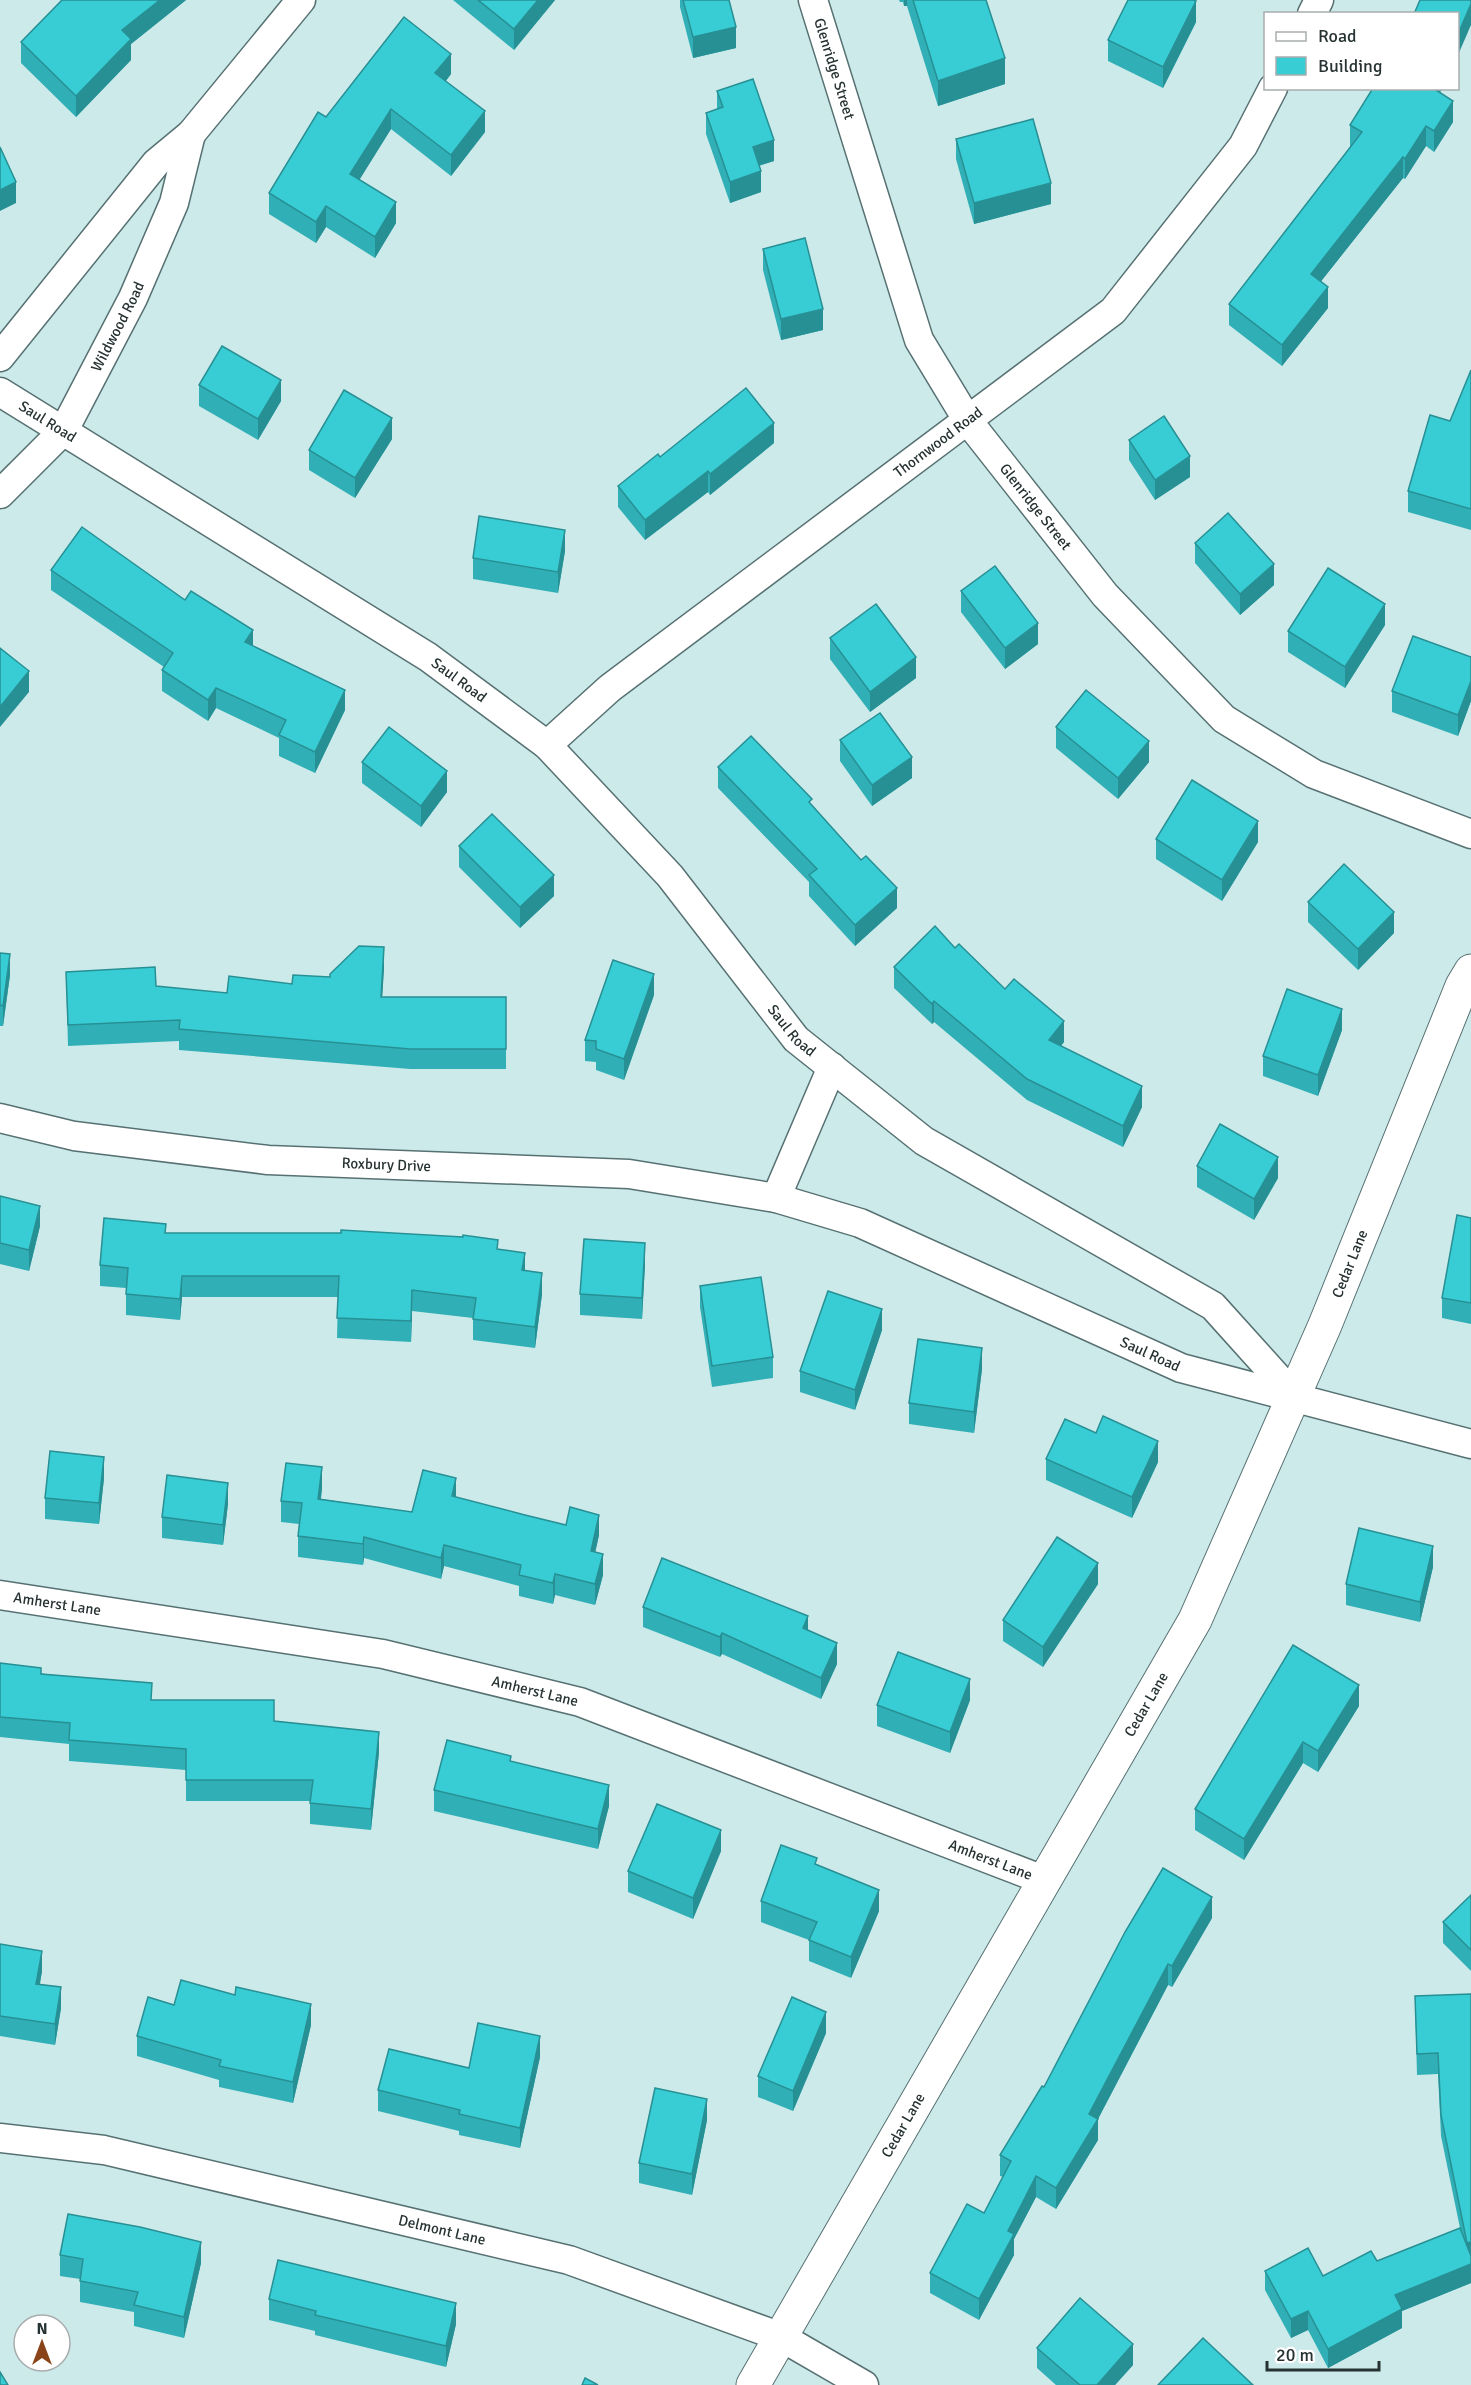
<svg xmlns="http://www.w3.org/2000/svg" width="1471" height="2385" font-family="Signika,sans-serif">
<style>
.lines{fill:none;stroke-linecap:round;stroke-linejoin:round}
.street-casing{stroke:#577172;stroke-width:31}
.secondary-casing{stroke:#577172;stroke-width:35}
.street{stroke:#fff;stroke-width:28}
.secondary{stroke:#fff;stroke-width:33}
.wall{fill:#30b0b6}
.shaded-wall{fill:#279094}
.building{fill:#38cdd4;stroke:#279094;stroke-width:1.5}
.labels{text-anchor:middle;stroke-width:5;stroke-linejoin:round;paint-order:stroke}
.street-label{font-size:15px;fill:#273232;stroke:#fff}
</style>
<rect width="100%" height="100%" fill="#cdeaeb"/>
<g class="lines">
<defs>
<g id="street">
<path id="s1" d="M813 0 919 340 968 421 1105 595 1224 719 1314 774 1471 834"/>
<path d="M1312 14 1319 0"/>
<path d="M0 357 156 163 191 134 301 0"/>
<path id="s2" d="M0 392 428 657 547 745 670 876 796 1039 924 1141 1213 1306 1295 1397"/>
<path id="s3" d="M0 494 64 430 133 298 174 203 191 134"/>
<path id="s4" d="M547 745 610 688 1113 311 1243 146 1273 88"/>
<path id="s5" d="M0 1118 74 1136 268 1160 629 1174 776 1198 860 1223 1181 1368 1471 1444"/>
<path d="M776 1198 832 1067"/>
<path id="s6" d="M0 1595 383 1654 580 1702 1046 1881"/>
<path id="s7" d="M0 2138 104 2150 569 2260 781 2337 864 2385"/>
</g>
<g id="secondary">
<path id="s8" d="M753 2385 1195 1620 1325 1325 1462 986 1471 971"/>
</g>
</defs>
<use href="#street" class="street-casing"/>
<use href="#secondary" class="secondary-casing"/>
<use href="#street" class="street"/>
<use href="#secondary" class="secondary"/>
</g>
<g class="wall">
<path d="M62 0H186L131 44V60L76 117 21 63V42Z"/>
<path d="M453 0H555L514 50Z"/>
<path d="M680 0H729L736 48 693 58 680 7Z"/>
<path d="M899 0H986L1005 84 938 106 907 6H904L903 2H900Z"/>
<path d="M1196 22 1163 88 1108 61V40Z"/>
<path d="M451 74 446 81 485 132 451 176 391 129 359 180 396 223 375 258 326 227 316 243 269 214V193L326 117Z"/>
<path d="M717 91 774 161 759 166 761 192 730 203 706 134V113L717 109Z"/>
<path d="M1440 93 1453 122 1434 152 1426 146 1405 179 1403 178 1321 281 1328 308 1282 366 1229 325V304L1351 146H1350V125Z"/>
<path d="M956 139 1051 204 974 224 956 159Z"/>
<path d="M763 249 823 330 781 340 763 270Z"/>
<path d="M1471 370V530L1408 512V491L1450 421Z"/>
<path d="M199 385 281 401 258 440 199 406Z"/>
<path d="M392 439 355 498 309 470V450Z"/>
<path d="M1129 440 1190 477 1155 500 1129 460Z"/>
<path d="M774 443 710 495 708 492 645 540 618 507V486L660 457Z"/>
<path d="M1195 543 1274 585 1240 615 1195 563Z"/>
<path d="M565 551 558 593 473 579V558Z"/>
<path d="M51 570 185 600 253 646 345 710 315 773 279 756V738L216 708 208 721 162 691V670L164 667 51 590Z"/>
<path d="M961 591 1038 644 1005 669 961 612Z"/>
<path d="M1385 625 1345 688 1288 652V631Z"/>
<path d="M830 638 916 678 870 712 830 659Z"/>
<path d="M1471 657V701L1458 736 1392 712V691Z"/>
<path d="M1056 727 1149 762 1118 799 1056 748Z"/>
<path d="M840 740 912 778 872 806 840 761Z"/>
<path d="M362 762 447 792 421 827 362 783Z"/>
<path d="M718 767 812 805 897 908 855 946 809 896V882L718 788Z"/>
<path d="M1156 839 1258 842 1222 901 1156 859Z"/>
<path d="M459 846 554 896 520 928 459 867Z"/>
<path d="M1308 902 1394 933 1358 970 1308 922Z"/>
<path d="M955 948 1005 989 1064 1042 1061 1046 1142 1107 1123 1147 1027 1100 934 1022 932 1024 894 988V967Z"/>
<path d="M0 953 10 975 3 1026H0Z"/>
<path d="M384 968 382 997H506V1069H410L179 1050V1041L68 1046 66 972 156 986 227 993 292 984Z"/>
<path d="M654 995 624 1080 596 1070V1062L585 1061V1040Z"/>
<path d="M1342 1030 1318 1096 1263 1076V1056Z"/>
<path d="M1197 1166 1278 1178 1254 1220 1197 1187Z"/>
<path d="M0 1196 40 1226 29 1271 0 1264Z"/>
<path d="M1471 1218V1324L1442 1318V1298Z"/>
<path d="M166 1233 498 1250 525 1270 542 1294 535 1348 473 1340V1318L412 1311 411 1342 337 1338 338 1297H182L180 1320 126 1315V1288L100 1286V1265Z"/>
<path d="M645 1264 642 1319 580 1315V1294Z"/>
<path d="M700 1286 773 1357V1378L712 1387 700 1307Z"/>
<path d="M882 1330 855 1410 800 1392V1371Z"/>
<path d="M982 1369 974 1433 909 1424V1403Z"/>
<path d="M1046 1459 1158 1462 1132 1518 1046 1480Z"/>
<path d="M104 1478 99 1524 45 1519V1498Z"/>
<path d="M322 1488 321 1499 412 1512 456 1497 599 1535 595 1552 603 1575 595 1605 555 1595 553 1604 519 1596V1586L444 1566 441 1579 364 1558 363 1565 298 1557V1536L299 1524 281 1522V1501Z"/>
<path d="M228 1504 223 1545 162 1538V1517Z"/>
<path d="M1433 1567 1420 1622 1346 1605V1584Z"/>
<path d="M1098 1584 1043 1667 1003 1641V1620Z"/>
<path d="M643 1607 808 1630 837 1664 821 1699 722 1654 720 1657 643 1627Z"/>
<path d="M0 1663 152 1700 274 1721 379 1752 371 1830 310 1824V1801H186V1770L69 1761V1744L0 1737Z"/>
<path d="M970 1700 950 1753 877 1726V1705Z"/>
<path d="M1359 1706 1318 1772 1303 1763 1244 1860 1195 1830V1809Z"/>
<path d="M511 1761 609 1806 598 1849 434 1811V1790Z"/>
<path d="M721 1851 693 1919 628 1892V1871Z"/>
<path d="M817 1864 879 1911 851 1978 809 1961V1940L761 1922V1901Z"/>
<path d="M1471 1895V1971L1443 1943V1922Z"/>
<path d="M1212 1918 1172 1987 1168 1985 1098 2119V2140L1056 2209 1036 2197 1014 2239V2255L979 2320 930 2293V2273L984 2213 1003 2177 1000 2176V2155L1044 2087Z"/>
<path d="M0 1944 42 1971 40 1984 61 2008 55 2045 0 2036Z"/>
<path d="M1471 1994V2283L1402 2311V2328L1328 2368 1308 2330 1291 2338 1265 2290V2271L1323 2276 1377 2261 1460 2228 1441 2136 1438 2074 1417 2075 1415 1996Z"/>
<path d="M174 2005 311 2025 293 2103 219 2087V2080L137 2056V2036Z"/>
<path d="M826 2033 793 2111 758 2097V2076Z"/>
<path d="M540 2057 520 2148 459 2135V2131L378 2111V2090L469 2068Z"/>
<path d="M707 2120 692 2195 639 2183V2163Z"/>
<path d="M60 2255 201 2263 184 2338 134 2326V2312L80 2302V2279L60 2276Z"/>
<path d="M269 2299 456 2324 446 2367 315 2335V2331L269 2320Z"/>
<path d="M1037 2348 1133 2365 1115 2385H1056L1037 2368Z"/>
</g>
<g class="shaded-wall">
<path d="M160 0H186L131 44V60L76 117V96L122 30Z"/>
<path d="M538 0H555L514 50V29Z"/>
<rect x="904" y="0" width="3" height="6"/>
<path d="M1196 1V22L1163 88V67Z"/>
<path d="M1471 4V25L1458 55V34Z"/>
<path d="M736 27V48L693 58V37Z"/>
<path d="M451 54V74L435 94V73Z"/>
<path d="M1005 58V84L938 106V81Z"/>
<path d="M1433 88H1442L1433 110Z"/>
<path d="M1453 101V122L1434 152V131Z"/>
<path d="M391 109V129L350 195V174Z"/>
<path d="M485 111V132L451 176V155Z"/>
<path d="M1426 126V146L1405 179V159Z"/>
<path d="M774 140V161L753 167V147Z"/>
<path d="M1403 157V178L1311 294V274Z"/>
<path d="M761 171V192L730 203V182Z"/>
<path d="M16 182V203L0 211V190Z"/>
<path d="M1051 183V204L974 224V203Z"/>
<path d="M396 202V223L375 258V237Z"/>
<path d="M326 206V227L316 243V222Z"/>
<path d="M1328 287V308L1282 366V345Z"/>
<path d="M823 309V330L781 340V319Z"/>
<path d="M281 380V401L258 440V419Z"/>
<path d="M392 418V439L355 498V478Z"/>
<path d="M774 423V443L710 495V474Z"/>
<path d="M1190 456V477L1155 500V480Z"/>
<path d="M708 471V492L645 540V520Z"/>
<path d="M565 530V551L558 593V572Z"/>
<path d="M1274 564V585L1240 615V594Z"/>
<path d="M1385 604V625L1345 688V667Z"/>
<path d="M1038 623V644L1005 669V648Z"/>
<path d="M253 630V651L245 642Z"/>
<path d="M916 657V678L870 712V692Z"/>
<path d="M29 671V692L0 727V707Z"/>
<path d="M1471 681V701L1458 736V715Z"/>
<path d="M216 688V708L208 721V700Z"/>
<path d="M345 690V710L315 773V752Z"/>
<path d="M1149 741V762L1118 799V778Z"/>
<path d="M912 757V778L872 806V785Z"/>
<path d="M447 771V792L421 827V806Z"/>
<path d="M1258 821V842L1222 901V880Z"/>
<path d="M554 875V896L520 928V907Z"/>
<path d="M897 888V908L855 946V925Z"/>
<path d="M1394 912V933L1358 970V949Z"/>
<path d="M384 947V968L381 1018V997Z"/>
<path d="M10 954V975L3 1026V1006Z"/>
<path d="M654 974V995L624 1080V1059Z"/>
<path d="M934 1001V1022L932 1024V1004Z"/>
<path d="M1342 1009V1030L1318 1096V1075Z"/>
<path d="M1064 1021V1042L1049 1061V1040Z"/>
<path d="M1142 1086V1107L1123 1147V1126Z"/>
<path d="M1278 1157V1178L1254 1220V1199Z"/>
<path d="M40 1206V1226L29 1271V1250Z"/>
<path d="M645 1243V1264L642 1319V1298Z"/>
<path d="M525 1253V1274L522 1270Z"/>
<path d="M542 1273V1294L535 1348V1327Z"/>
<path d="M182 1276V1297L180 1320V1299Z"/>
<path d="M412 1290V1311L411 1342V1321Z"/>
<path d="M882 1309V1330L855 1410V1390Z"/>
<path d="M982 1348V1369L974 1433V1412Z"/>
<path d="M1158 1441V1462L1132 1518V1497Z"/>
<path d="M104 1457V1478L99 1524V1503Z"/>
<path d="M322 1467V1488L318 1520V1499Z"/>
<path d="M456 1478V1499L452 1496Z"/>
<path d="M228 1483V1504L223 1545V1525Z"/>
<path d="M599 1515V1535L591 1572V1551Z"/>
<path d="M364 1537V1558L363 1565V1544Z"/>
<path d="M444 1545V1566L441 1579V1558Z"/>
<path d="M1433 1546V1567L1420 1622V1602Z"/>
<path d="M603 1554V1575L595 1605V1584Z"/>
<path d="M1098 1563V1584L1043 1667V1647Z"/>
<path d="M555 1574V1595L553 1604V1583Z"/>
<path d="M808 1616V1637L803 1628Z"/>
<path d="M722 1633V1654L720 1657V1637Z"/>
<path d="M837 1643V1664L821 1699V1678Z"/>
<path d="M970 1679V1700L950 1753V1732Z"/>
<path d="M1359 1685V1706L1318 1772V1751Z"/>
<path d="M379 1732V1752L371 1830V1809Z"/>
<path d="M1303 1742V1763L1244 1860V1839Z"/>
<path d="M609 1785V1806L598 1849V1829Z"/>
<path d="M721 1830V1851L693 1919V1898Z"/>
<path d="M879 1890V1911L851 1978V1957Z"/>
<path d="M1212 1897V1918L1172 1987V1966Z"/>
<path d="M42 1951V1971L36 2004V1984Z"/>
<path d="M1168 1964V1985L1098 2119V2140L1056 2209V2188L1089 2114Z"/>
<path d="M61 1987V2008L55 2045V2024Z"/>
<path d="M311 2004V2025L293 2103V2082Z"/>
<path d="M826 2012V2033L793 2111V2091Z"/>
<path d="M540 2036V2057L520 2148V2128Z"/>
<path d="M707 2099V2120L692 2195V2174Z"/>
<path d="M1036 2176V2197L1014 2239V2255L979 2320V2299L1008 2231Z"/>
<path d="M201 2242V2263L184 2338V2317Z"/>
<path d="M1471 2242V2263H1467V2243Z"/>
<path d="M1471 2264V2283L1402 2311V2328L1328 2368V2349L1395 2295Z"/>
<path d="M456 2303V2324L446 2367V2346Z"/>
<path d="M1308 2311V2330L1291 2338V2319Z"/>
<path d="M1133 2344V2365L1115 2385H1097Z"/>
</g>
<g class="building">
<path d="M62 0H160L122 30 131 39 76 96 21 42Z"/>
<path d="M478 0H538L514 29Z"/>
<path d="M683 0H729L736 27 693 37Z"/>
<path d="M913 0H986L1005 58 938 81Z"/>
<path d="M1128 0H1193L1196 1 1163 67 1108 40Z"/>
<path d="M1420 0H1471V4L1458 34V14H1414Z"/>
<path d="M404 17 451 54 435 73 485 111 451 155 391 109 350 174 396 202 375 237 326 206 316 222 269 193 318 112 326 117Z"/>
<path d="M753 79 774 140 753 147 761 171 730 182 706 113 723 107 717 91Z"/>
<path d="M1373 88H1433L1453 101 1434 131 1426 126 1405 159 1403 157 1311 274 1328 287 1282 345 1229 304 1362 132 1350 125Z"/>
<path d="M1033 119 1051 183 974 203 956 139Z"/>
<path d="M0 147 16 182 0 190Z"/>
<path d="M805 238 823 309 781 319 763 249Z"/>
<path d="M222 346 281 380 258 419 199 385Z"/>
<path d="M1471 370V509L1408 491 1430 415 1450 421Z"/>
<path d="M746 388 774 423 710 474 708 471 645 520 618 486 658 454 660 457Z"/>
<path d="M344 390 392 418 355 478 309 450Z"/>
<path d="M1164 416 1190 456 1155 480 1129 440Z"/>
<path d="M1228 513 1274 564 1240 594 1195 543Z"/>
<path d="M479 516 565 530 558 572 473 558Z"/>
<path d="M82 527 185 600 191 591 253 630 245 642 345 690 315 752 279 735 286 720 216 688 208 700 162 670 173 653 51 570Z"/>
<path d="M995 566 1038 623 1005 648 961 591Z"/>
<path d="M1328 568 1385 604 1345 667 1288 631Z"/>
<path d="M876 604 916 657 870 692 830 638Z"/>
<path d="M1413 636 1471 657V681L1458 715 1392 691Z"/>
<path d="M0 648 29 671 0 707Z"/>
<path d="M1086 690 1149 741 1118 778 1056 727Z"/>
<path d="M880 713 912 757 872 785 840 740Z"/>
<path d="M389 727 447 771 421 806 362 762Z"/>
<path d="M751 736 812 799 809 802 861 860 866 856 897 888 855 925 809 875 817 869 718 767Z"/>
<path d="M1192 780 1258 821 1222 880 1156 839Z"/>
<path d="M492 814 554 875 520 907 459 846Z"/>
<path d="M1344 864 1394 912 1358 949 1308 902Z"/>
<path d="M935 926 955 948 959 944 1005 989 1014 979 1064 1021 1049 1040 1142 1086 1123 1126 1027 1079 934 1001 932 1004 894 967Z"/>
<path d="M359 946 384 947 381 997H506V1049H410L179 1029 180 1020 68 1025 66 972 155 967 156 986 227 993 229 976 292 984 293 975 330 977V974Z"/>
<path d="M0 953 10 954 3 1006 0 1005Z"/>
<path d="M613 960 654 974 624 1059 596 1049V1041L585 1040Z"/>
<path d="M1287 989 1342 1009 1318 1075 1263 1056Z"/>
<path d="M1220 1124 1278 1157 1254 1199 1197 1166Z"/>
<path d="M0 1196 40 1206 29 1250 0 1243Z"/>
<path d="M1457 1215 1471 1218V1303L1442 1298Z"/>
<path d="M104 1218 166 1224 165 1233H341V1230L463 1237V1235L498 1240 497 1249 525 1253 522 1270 542 1273 535 1327 473 1319 476 1298 412 1290 411 1321 337 1318 339 1276H182L180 1299 126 1294 128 1268 100 1265Z"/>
<path d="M584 1239 645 1243 642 1298 580 1294Z"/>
<path d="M761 1277 773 1357 712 1366 700 1286Z"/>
<path d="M828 1291 882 1309 855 1390 800 1371Z"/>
<path d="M918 1339 982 1348 974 1412 909 1403Z"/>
<path d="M1103 1416 1158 1441 1132 1497 1046 1459 1065 1419 1096 1433Z"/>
<path d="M50 1451 104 1457 99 1503 45 1498Z"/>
<path d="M286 1463 322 1467 318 1499 412 1512 423 1470 456 1478 452 1496 525 1515 566 1525 570 1507 599 1515 591 1551 603 1554 595 1584 555 1574 553 1583 519 1575 521 1565 444 1545 441 1558 364 1537 363 1544 298 1536 302 1503 281 1501Z"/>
<path d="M167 1475 228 1483 223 1525 162 1517Z"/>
<path d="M1359 1528 1433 1546 1420 1602 1346 1584Z"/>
<path d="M1057 1537 1098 1563 1043 1647 1003 1620Z"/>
<path d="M662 1558 808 1616 803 1628 837 1643 821 1678 722 1633 720 1637 643 1607Z"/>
<path d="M1293 1645 1359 1685 1318 1751 1303 1742 1244 1839 1195 1809Z"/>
<path d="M898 1652 970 1679 950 1732 877 1705Z"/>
<path d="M0 1663 41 1668V1674L152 1683 151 1700H274V1721L379 1732 371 1809 310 1803 313 1780H186V1749L69 1740 70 1723 0 1717Z"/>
<path d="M447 1740 511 1756 510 1761 609 1785 598 1829 434 1790Z"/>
<path d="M657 1804 721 1830 693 1898 628 1871Z"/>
<path d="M781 1845 817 1858 815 1864 879 1890 851 1957 809 1940 817 1922 761 1901Z"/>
<path d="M1163 1868 1212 1897 1172 1966 1168 1964 1089 2114 1098 2119 1056 2188 1036 2176 1008 2231 1014 2234 979 2299 930 2273 967 2204 984 2213 1011 2161 1000 2155 1042 2086 1044 2087 1125 1932Z"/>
<path d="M1471 1895V1950L1443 1922Z"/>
<path d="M0 1944 42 1951 36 1984 61 1987 55 2024 0 2016Z"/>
<path d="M181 1980 235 1995 236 1987 311 2004 293 2082 219 2066 221 2060 137 2036 148 1997 174 2005Z"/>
<path d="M1471 1994V2242L1467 2243 1441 2115 1438 2053 1417 2054 1415 1996Z"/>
<path d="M792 1997 826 2012 793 2091 758 2076Z"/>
<path d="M478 2023 540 2036 520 2128 459 2114 460 2110 378 2090 389 2049 469 2068Z"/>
<path d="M655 2088 707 2099 692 2174 639 2163Z"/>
<path d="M68 2214 140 2227 201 2242 184 2317 134 2305 138 2292 80 2281 83 2259 60 2255Z"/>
<path d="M1460 2228 1471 2256V2264L1395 2295 1402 2309 1328 2349 1308 2311 1291 2319 1265 2271 1308 2248 1323 2276 1371 2251 1377 2261Z"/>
<path d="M278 2260 456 2303 446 2346 315 2315 316 2311 269 2299Z"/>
<path d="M1080 2298 1133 2344 1097 2385H1080L1037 2348Z"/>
<path d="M1203 2338 1253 2385H1158Z"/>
<path d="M0 2372 8 2385H0Z"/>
<path d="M585 2378 598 2385H582Z"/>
</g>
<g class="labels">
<g class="street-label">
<text dy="5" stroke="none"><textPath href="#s1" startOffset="72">Glenridge Street</textPath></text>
<text dy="5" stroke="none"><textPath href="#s3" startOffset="207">Wildwood Road</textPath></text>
<text dy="5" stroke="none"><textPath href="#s2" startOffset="56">Saul Road</textPath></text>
<text dy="5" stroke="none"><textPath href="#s4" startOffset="495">Thornwood Road</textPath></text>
<text dy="5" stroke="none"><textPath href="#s1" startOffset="560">Glenridge Street</textPath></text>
<text dy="5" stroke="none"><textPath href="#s2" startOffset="542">Saul Road</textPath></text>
<text dy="5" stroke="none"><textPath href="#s2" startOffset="1028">Saul Road</textPath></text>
<text dy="5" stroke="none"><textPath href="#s5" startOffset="390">Roxbury Drive</textPath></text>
<text dy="5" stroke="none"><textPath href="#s8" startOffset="1272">Cedar Lane</textPath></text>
<text dy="5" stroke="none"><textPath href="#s5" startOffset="1188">Saul Road</textPath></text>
<text dy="5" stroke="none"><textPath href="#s6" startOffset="58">Amherst Lane</textPath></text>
<text dy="5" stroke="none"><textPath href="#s6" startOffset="544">Amherst Lane</textPath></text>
<text dy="5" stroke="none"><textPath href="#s8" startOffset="786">Cedar Lane</textPath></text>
<text dy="5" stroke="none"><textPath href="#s6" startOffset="1030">Amherst Lane</textPath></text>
<text dy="5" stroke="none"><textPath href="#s8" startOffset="300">Cedar Lane</textPath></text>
<text dy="5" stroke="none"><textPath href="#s7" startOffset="452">Delmont Lane</textPath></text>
</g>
</g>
<rect x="1264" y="12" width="195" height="78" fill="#ffffff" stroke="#a9adad" stroke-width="1.5"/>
<rect x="1276" y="32" width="30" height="9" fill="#ffffff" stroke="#a9adad" stroke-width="1.5"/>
<text x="1318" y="42" font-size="18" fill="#273232">Road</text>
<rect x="1276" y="57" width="30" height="18" fill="#38cdd4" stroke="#a9adad" stroke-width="1.5"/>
<text x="1318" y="72" font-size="18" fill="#273232">Building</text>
<g transform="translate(42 2343)"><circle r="28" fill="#ffffff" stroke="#a9adad" stroke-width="1.5"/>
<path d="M0-4.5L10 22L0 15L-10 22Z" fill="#894519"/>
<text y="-9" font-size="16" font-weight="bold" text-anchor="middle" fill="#273232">N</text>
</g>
<path d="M1267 2361v9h112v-9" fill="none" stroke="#273232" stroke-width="3"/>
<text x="1276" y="2361" font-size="18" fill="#273232" stroke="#ffffff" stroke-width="4.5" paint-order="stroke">20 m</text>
</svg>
